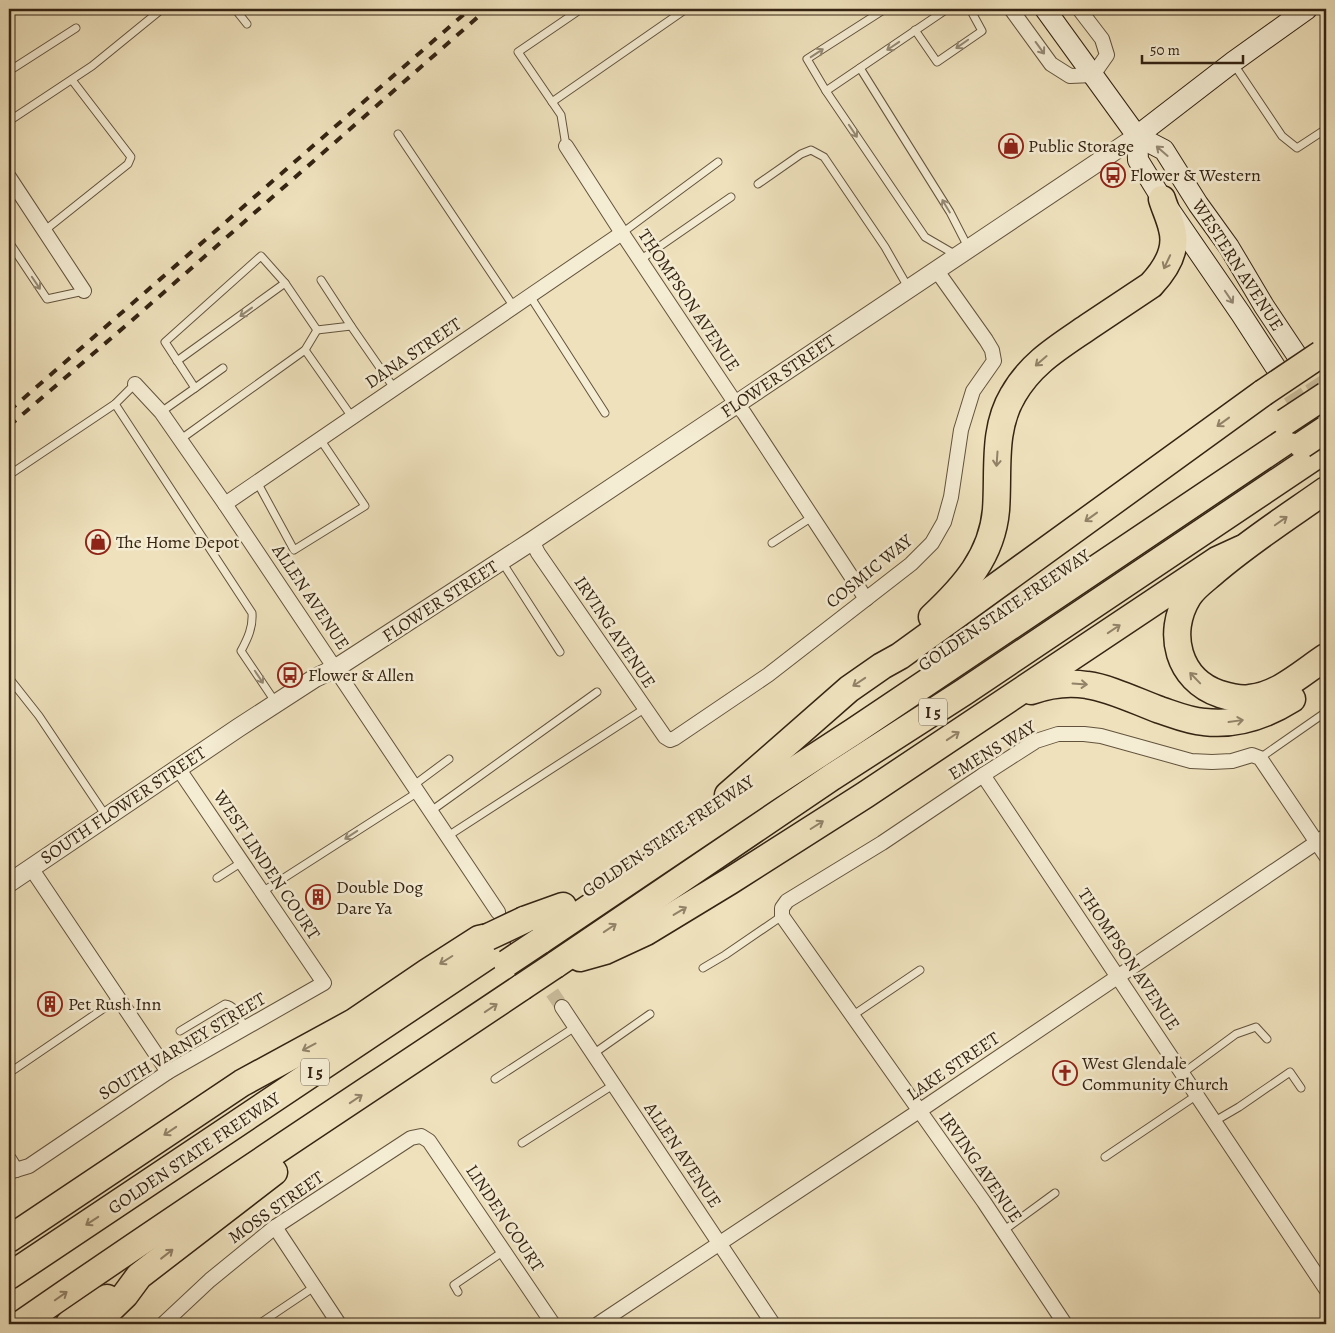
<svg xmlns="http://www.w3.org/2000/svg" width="1335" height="1333" font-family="Alegreya,serif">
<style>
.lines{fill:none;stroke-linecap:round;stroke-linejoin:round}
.minor-tunnel{stroke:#c9bb9a;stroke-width:14;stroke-dasharray:14 7;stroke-linecap:butt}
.secondary-tunnel{stroke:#c9bb9a;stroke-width:20;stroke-dasharray:20 10;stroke-linecap:butt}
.service-casing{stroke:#63533d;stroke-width:9}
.minor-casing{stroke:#63533d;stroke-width:16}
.tertiary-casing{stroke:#63533d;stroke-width:20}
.secondary-casing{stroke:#352413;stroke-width:22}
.motorway-casing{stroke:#352413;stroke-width:29}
.service{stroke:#f4ecd3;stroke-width:7}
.minor{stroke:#f4ecd3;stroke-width:14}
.tertiary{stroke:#f4ecd3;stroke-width:18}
.secondary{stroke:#f4ecd3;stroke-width:20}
.motorway{stroke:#eee1bc;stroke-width:26}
.rail{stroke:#352413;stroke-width:4;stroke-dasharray:9 9;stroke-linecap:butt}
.motorway-bridge-casing{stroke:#352413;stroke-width:29;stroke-linecap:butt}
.motorway-bridge{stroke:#eee1bc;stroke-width:26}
.oneway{stroke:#948873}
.oneway2{stroke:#928268}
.labels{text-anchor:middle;stroke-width:5;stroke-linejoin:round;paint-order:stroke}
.shield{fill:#f4ecd3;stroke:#6e604d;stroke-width:1}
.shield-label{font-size:16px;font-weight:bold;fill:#352413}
.poi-label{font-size:18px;fill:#352413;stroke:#f4ecd3;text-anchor:start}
.street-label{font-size:18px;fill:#352413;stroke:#f4ecd3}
</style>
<rect width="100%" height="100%" fill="#eee1bc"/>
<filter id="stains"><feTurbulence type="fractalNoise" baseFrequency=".004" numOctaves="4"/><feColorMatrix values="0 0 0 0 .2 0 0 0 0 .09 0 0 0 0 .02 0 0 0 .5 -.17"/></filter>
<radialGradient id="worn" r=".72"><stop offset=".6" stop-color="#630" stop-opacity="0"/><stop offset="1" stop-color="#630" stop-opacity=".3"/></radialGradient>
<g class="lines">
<path class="minor-tunnel" d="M505 923 562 1007"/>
<g class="secondary-tunnel">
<path d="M1297 355 1326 399"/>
<path d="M1276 368 1326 445"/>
</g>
<defs>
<g id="service">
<path d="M235 9 247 24"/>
<path d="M885 9 807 59 826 91 925 237 956 255"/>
<path d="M915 30 937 62 982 31 970 9"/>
<path d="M1233 63 1282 136 1297 148 1326 129"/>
<path d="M860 68 950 212 969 249"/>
<path d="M9 71 76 28"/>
<path d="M826 91 947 9"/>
<path d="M552 102 686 9"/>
<path d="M9 121 92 66 162 9"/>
<path d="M398 134 514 307"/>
<path d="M566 146 561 115 518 52 581 9"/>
<path d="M758 184 801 154 811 150 824 157 885 247 909 289"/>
<path d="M44 231 128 164 131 157 72 80"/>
<path d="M622 233 718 162"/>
<path d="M9 242 47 299 84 291"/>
<path d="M640 260 731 197"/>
<path d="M321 280 351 326"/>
<path d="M530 296 605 413"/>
<path d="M305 350 352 417"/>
<path d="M177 361 285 283"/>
<path d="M223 368 195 388 165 342 261 256 285 283 317 330 351 326 394 388"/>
<path d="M115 404 252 613C253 627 248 638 241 651L276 703"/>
<path d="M161 412 195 388"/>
<path d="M181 439 305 350 317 330"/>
<path d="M9 475 115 404 135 384"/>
<path d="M257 482 294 550 365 506 320 439"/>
<path d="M772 543 812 517"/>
<path d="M502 562 560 652"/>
<path d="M9 678 39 716 106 816"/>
<path d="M1260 758 1326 712"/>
<path d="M414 785 449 759"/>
<path d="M431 811 597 692"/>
<path d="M448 836 644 709"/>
<path d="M217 878 242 862"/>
<path d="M262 892 418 792"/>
<path d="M703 968 725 955 782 916"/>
<path d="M852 1016 920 970"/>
<path d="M180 1031 225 1004C236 1005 240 1019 245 1028"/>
<path d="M593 1054 650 1014"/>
<path d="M9 1073 119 998"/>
<path d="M1183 1073 1236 1034 1256 1027 1267 1039"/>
<path d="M495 1079 575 1027"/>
<path d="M1215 1121 1239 1107 1290 1072 1301 1088"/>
<path d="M522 1143 613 1085"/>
<path d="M1105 1157 1197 1095"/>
<path d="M1003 1231 1055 1193"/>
<path d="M458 1292 454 1285 504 1251"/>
<path d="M259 1324 314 1287"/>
</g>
<g id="minor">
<path d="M1011 9 1051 64 1070 76 1093 75 1107 55 1102 39 1079 9"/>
<path d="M566 146 622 233 736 404 744 413 866 599"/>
<path d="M9 177 84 291"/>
<path d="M135 384 161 412 225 504 498 912"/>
<path d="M225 504 622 233"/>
<path d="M532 541 538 553 665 737 670 740 675 738 768 675 911 564 932 543 944 522 951 497 961 430 973 391 994 361 992 350 986 340 937 271"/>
<path d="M983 775 1326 1289"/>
<path d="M31 868 168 1072"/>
<path d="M562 1007 773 1324"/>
<path d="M9 1159 16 1170"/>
<path d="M9 1172 29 1166 168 1072 324 983 178 768"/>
<path d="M275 1227 339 1324"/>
<path d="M163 1324 210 1280 275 1227 411 1138 421 1136 429 1141 553 1324"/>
<path d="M598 1324 928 1105 1326 836"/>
<path d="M1065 1324 984 1202 782 916V908L787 901 882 843 983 775 1036 741 1058 734H1084L1101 736 1191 761 1212 762 1232 761 1252 755 1260 758 1326 856"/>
</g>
<path id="tertiary" d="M9 883 238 728 315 678 336 668 350 659 532 541 1137 136"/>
<g id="secondary">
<path d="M1045 9 1137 136 1164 150 1198 204 1229 247 1264 306 1296 354"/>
<path d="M1137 136 1138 160 1162 199 1241 314 1276 368"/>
<path d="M1137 136 1233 62 1307 9"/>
</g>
<g id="motorway">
<path d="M1326 490C1289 516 1250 541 1215 571 1206 579 1194 587 1188 597 1166 633 1178 680 1220 694 1230 697 1240 700 1250 698 1279 695 1303 672 1326 657"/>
<path d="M932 617C964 587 992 556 996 510 999 471 992 430 1013 395 1031 363 1059 347 1088 327 1109 313 1130 299 1151 285 1165 270 1178 250 1172 229 1170 219 1165 209 1162 199"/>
<path d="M1031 691C1048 685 1069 682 1087 685 1110 688 1138 702 1160 710 1175 715 1189 721 1204 722 1237 726 1265 716 1292 699"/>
<path d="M728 795 849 689 882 666 900 656 1263 393"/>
<path d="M524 920 563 906"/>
<path d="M540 941 767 788 853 732 1295 435"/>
<path d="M580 958 605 951 646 932 730 881 865 795 1217 560 1241 549"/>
<path d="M555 965 832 777 964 692 1326 449"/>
<path d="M9 1239 242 1083 354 1022 426 973 479 939 488 937"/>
<path d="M9 1276 498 949"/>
<path d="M21 1324C186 1209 355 1099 522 987"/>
<path d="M69 1324 107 1298"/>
<path d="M95 1324 125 1295 139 1276 274 1172"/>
</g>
</defs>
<use href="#service" class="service-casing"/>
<use href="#minor" class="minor-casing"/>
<use href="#tertiary" class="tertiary-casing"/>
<use href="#secondary" class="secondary-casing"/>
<use href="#motorway" class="motorway-casing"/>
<use href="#service" class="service"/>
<use href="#minor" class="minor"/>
<use href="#tertiary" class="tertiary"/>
<use href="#secondary" class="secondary"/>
<use href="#motorway" class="motorway"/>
<g class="rail">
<path d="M9 411 470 9"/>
<path d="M9 426 130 322 487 9"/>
</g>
<defs>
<g id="motorway-bridge">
<path d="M1263 393 1321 354"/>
<path d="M1285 422 1326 395"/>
<path d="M1302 445 1326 429"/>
<path d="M488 937 524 920"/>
<path d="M507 963 540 941"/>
<path d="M522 987 555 965"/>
</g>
</defs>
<use href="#motorway-bridge" class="motorway-bridge-casing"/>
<use href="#motorway-bridge" class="motorway-bridge"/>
</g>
<defs><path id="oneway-shaft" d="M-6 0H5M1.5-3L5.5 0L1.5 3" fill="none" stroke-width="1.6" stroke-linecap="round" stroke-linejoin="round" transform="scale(1.25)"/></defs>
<g class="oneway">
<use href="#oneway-shaft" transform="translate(962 44) rotate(145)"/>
<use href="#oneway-shaft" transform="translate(893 46) rotate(146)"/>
<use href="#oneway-shaft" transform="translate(1040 48) rotate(54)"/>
<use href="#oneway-shaft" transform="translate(817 53) rotate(-33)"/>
<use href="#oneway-shaft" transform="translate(853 131) rotate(56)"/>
<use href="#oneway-shaft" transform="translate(1162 151) rotate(-139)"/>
<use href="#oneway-shaft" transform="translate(946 206) rotate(-121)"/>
<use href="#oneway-shaft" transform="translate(36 283) rotate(56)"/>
<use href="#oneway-shaft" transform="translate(1229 297) rotate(56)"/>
<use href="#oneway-shaft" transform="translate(246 312) rotate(144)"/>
<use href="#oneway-shaft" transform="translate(259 677) rotate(56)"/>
<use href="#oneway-shaft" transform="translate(351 835) rotate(147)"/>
</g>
<g class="oneway2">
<use href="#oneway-shaft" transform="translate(1167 262) rotate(115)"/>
<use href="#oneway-shaft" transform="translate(1041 361) rotate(139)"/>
<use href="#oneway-shaft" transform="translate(1223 422) rotate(144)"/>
<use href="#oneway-shaft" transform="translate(997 459) rotate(94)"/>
<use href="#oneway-shaft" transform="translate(1091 517) rotate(144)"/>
<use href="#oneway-shaft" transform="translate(1281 521) rotate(-35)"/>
<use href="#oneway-shaft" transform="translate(1114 629) rotate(-34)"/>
<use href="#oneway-shaft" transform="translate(1195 678) rotate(-134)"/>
<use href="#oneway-shaft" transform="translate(859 682) rotate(146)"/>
<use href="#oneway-shaft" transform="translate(1080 684) rotate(4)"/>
<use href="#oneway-shaft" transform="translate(1236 721) rotate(-8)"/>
<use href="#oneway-shaft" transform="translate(953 736) rotate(-34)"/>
<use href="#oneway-shaft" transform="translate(817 825) rotate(-32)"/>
<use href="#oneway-shaft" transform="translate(680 911) rotate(-31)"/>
<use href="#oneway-shaft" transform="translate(610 928) rotate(-34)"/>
<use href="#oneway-shaft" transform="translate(446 960) rotate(148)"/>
<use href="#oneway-shaft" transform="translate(491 1008) rotate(-34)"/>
<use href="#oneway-shaft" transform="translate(309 1047) rotate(152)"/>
<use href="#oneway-shaft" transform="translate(356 1099) rotate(-34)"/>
<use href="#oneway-shaft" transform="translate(170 1131) rotate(146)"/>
<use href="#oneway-shaft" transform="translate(92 1221) rotate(147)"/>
<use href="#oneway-shaft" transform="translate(167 1254) rotate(-38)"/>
<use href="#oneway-shaft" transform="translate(61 1296) rotate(-35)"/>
</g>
<defs>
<symbol id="shop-ring" viewBox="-11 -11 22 22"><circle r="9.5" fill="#f4ecd3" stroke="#8f2418" stroke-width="1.5"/><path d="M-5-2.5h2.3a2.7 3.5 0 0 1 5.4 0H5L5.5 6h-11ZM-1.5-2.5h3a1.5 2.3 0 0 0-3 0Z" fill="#8f2418"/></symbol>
<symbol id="bus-ring" viewBox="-11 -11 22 22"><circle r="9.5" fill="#f4ecd3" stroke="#8f2418" stroke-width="1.5"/><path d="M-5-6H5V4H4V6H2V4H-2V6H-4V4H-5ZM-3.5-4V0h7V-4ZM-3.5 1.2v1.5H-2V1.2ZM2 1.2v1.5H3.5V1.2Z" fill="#8f2418"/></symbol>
<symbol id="building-ring" viewBox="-11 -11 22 22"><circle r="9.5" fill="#f4ecd3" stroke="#8f2418" stroke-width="1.5"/><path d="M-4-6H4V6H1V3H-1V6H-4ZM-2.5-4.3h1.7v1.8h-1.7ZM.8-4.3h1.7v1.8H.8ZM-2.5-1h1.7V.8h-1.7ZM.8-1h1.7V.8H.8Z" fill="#8f2418"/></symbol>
<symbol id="church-ring" viewBox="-11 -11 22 22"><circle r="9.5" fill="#f4ecd3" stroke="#8f2418" stroke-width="1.5"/><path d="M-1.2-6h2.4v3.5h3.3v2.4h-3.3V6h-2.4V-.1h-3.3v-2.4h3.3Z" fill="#8f2418"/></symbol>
</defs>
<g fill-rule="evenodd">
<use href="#shop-ring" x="997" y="132" width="28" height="28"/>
<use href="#bus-ring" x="1099" y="161" width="28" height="28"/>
<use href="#shop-ring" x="84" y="528" width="28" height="28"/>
<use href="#bus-ring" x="276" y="661" width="28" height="28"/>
<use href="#building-ring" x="304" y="883" width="28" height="28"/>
<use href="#building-ring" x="36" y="990" width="28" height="28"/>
<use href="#church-ring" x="1051" y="1059" width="28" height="28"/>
</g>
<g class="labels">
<g class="shield">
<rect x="919" y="698.5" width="28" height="27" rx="4"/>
<rect x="301" y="1058.5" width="28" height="27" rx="4"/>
</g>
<g class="shield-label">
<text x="933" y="718">I 5</text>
<text x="315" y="1078">I 5</text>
</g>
<g class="poi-label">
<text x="1028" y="152">Public Storage</text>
<text x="1130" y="181">Flower &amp; Western</text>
<text x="116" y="548">The Home Depot</text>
<text x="308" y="681">Flower &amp; Allen</text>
<text x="336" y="893">Double Dog<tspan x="336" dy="21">Dare Ya</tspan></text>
<text x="68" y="1010">Pet Rush Inn</text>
<text x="1082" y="1069">West Glendale<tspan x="1082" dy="21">Community Church</tspan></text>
</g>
<g class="street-label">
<text transform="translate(1238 265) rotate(57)" y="6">WESTERN AVENUE</text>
<text transform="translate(689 300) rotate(56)" y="6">THOMPSON AVENUE</text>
<text transform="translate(413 353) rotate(-34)" y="6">DANA STREET</text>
<text transform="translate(778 376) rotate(-34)" y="6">FLOWER STREET</text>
<text transform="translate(869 571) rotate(-39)" y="6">COSMIC WAY</text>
<text transform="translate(311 597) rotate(56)" y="6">ALLEN AVENUE</text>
<text transform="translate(440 601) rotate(-33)" y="6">FLOWER STREET</text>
<text transform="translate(1004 610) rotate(-34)" y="6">GOLDEN STATE FREEWAY</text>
<text transform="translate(615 632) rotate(56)" y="6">IRVING AVENUE</text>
<text transform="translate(992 750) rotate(-31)" y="6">EMENS WAY</text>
<text transform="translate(123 805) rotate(-34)" y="6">SOUTH FLOWER STREET</text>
<text transform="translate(668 836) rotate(-34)" y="6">GOLDEN STATE FREEWAY</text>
<text transform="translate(267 865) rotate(56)" y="6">WEST LINDEN COURT</text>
<text transform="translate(1129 959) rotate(56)" y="6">THOMPSON AVENUE</text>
<text transform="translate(182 1046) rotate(-31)" y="6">SOUTH VARNEY STREET</text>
<text transform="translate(953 1066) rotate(-34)" y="6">LAKE STREET</text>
<text transform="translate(194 1153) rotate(-34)" y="6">GOLDEN STATE FREEWAY</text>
<text transform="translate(683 1155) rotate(56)" y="6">ALLEN AVENUE</text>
<text transform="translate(981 1167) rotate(55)" y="6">IRVING AVENUE</text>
<text transform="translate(276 1207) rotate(-35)" y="6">MOSS STREET</text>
<text transform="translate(505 1218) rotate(56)" y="6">LINDEN COURT</text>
</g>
</g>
<rect width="1335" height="1333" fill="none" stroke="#eee1bc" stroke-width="30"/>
<rect x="10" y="10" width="1315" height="1313" fill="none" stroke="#352413" stroke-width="2.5"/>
<rect x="15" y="15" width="1305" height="1303" fill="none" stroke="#352413"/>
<path d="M1142 55v8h101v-8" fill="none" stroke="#352413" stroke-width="2.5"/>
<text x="1150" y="55" font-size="15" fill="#352413" stroke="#f4ecd3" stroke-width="4" paint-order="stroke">50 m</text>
<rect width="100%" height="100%" filter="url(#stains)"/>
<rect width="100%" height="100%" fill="url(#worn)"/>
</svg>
